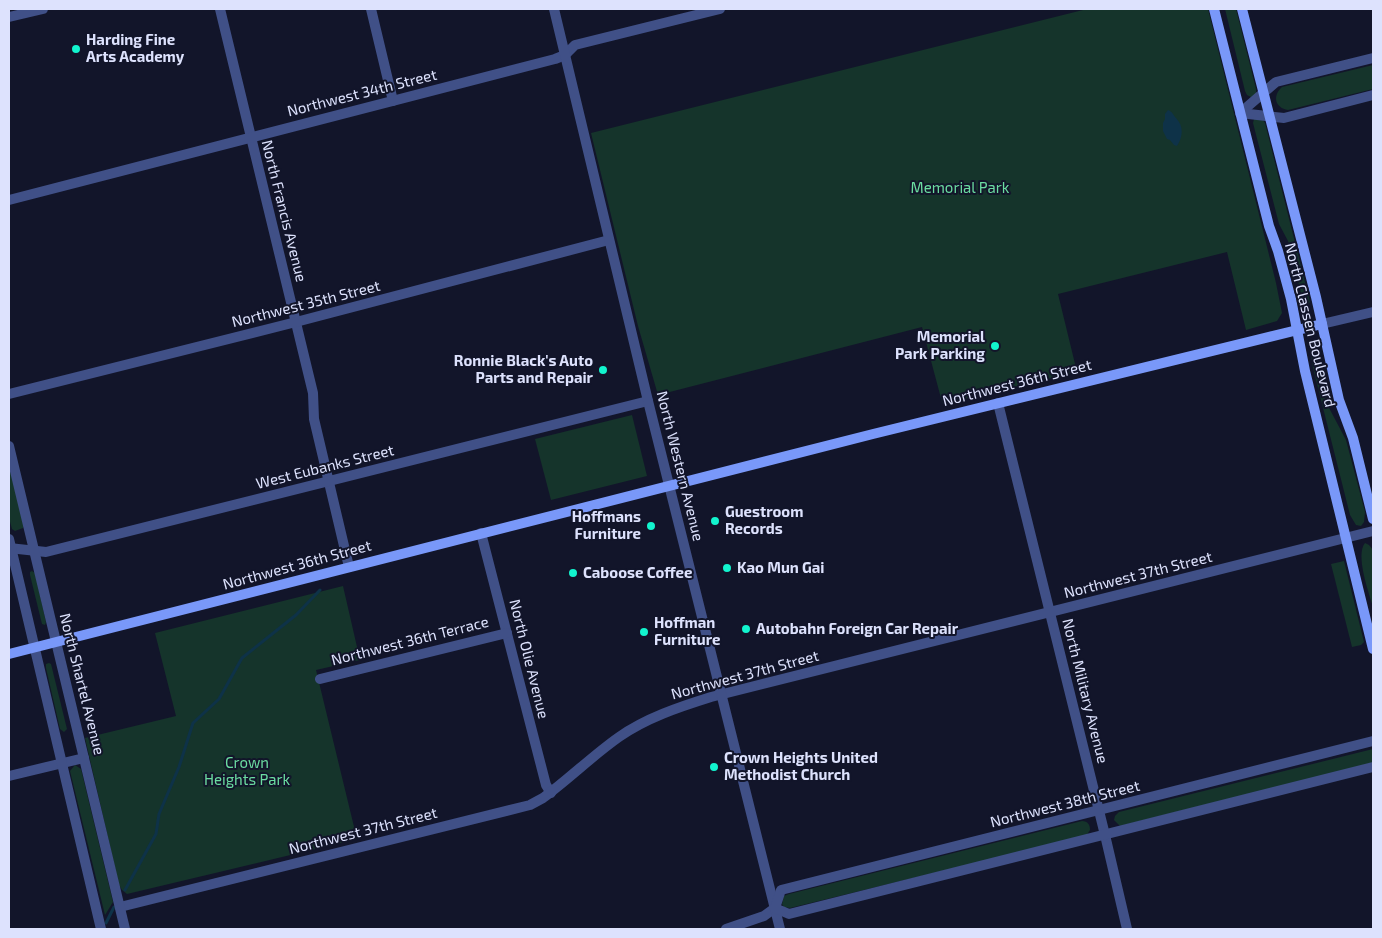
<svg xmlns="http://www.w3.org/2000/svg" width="1382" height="938" font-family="'Exo 2',sans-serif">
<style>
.green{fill:#15342b}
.water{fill:#0e3248}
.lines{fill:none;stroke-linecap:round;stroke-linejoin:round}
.stream{stroke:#0e3248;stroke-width:3}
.minor{stroke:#405087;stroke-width:10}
.tertiary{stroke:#405087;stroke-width:10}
.secondary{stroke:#7998f9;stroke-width:10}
.poi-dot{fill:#12f4ce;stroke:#12152a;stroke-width:2}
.labels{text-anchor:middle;stroke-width:4;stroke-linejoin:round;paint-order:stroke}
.poi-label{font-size:15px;font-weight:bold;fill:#dde2fd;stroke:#12152a;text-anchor:start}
.street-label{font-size:15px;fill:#dde2fd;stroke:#12152a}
.park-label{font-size:15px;fill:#6bdca1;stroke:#12152a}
</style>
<rect width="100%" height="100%" fill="#12152a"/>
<g class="green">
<path d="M1087 9H1208L1276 283 1282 313 1277 321 1246 330 1227 252 1058 294 1077 372 943 404 942 402 922 327 658 395 638 326 591 133Z"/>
<path d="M1225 9H1236L1256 89V95L1253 98 1247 95 1245 91Z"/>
<path d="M1373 65V89L1288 110C1275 108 1272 96 1282 87Z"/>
<path d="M1254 119 1263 120 1265 123 1310 302 1307 306H1305L1303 301 1288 241 1279 224 1253 123Z"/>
<path d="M1313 348 1327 404 1346 440 1365 512 1364 522 1361 526 1356 525 1350 515 1313 368 1310 349Z"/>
<path d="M632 415 647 476 551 500 535 439Z"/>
<path d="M9 465 24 526 23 528 15 531 12 529 9 518Z"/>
<path d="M1365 543 1369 545 1373 550V607C1369 593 1355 555 1365 543Z"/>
<path d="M1344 561 1364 642 1361 645 1352 647 1331 564Z"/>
<path d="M32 571 35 573 46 622 45 625 42 624 30 575V572Z"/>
<path d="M343 586 360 660 316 670 357 839 127 894 122 890 119 885 85 738 176 716 155 633Z"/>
<path d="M49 663 51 664 67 729 64 732 60 729 46 668V664Z"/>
<path d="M1373 749V763L1120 826 1114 820 1115 816 1119 812Z"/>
<path d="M75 765 81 769 113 902 105 915 70 771Z"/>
<path d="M1082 821C1088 821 1090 825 1090 830L1086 836 790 908 784 907 782 904 784 896 789 894Z"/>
</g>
<path class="water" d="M1168 110C1173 112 1173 115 1176 118 1184 126 1183 137 1177 146L1174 145 1170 140 1167 139 1163 131V123L1165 119V114Z"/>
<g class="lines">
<g class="stream">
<path d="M125 890 156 834 159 814 179 767 193 723 219 699 242 658 296 615 320 590"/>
<path d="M106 923 114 907"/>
</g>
<g class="minor">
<path d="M220 9 313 393 314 419 349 567"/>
<path d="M371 9 393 101"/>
<path d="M1240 113 1276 82 1373 58"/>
<path d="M1240 113 1284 118 1373 95"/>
<path d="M9 200 555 59 565 55 575 45 720 9"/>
<path d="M9 394 296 322 609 240"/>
<path d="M998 403 1105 835 1127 929"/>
<path d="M481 533 546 785 551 793"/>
<path d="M9 548 46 552 648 401"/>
<path d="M320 679 507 633"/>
<path d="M9 776 84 758"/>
<path d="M120 907 530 805 543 798C569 779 592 756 619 737 646 718 679 707 711 697L1373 531"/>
<path d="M726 929 764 916 775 908"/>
</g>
<g class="tertiary">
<path d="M554 9 648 401 780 929"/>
<path d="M9 17 43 9"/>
<path d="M1322 324 1373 312"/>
<path d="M9 446 125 929"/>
<path d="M9 539 101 929"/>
<path d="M1373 741 781 890 775 908 789 914 1373 767"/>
</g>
<g class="secondary">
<path d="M1214 9 1269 226 1278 251 1291 299 1305 371 1373 649"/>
<path d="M1242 9 1316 297 1339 400 1353 438 1373 519"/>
<path d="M9 654 873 434 1322 324"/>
</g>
</g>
<g class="poi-dot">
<circle cx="76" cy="49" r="5"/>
<circle cx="995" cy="346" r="5"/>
<circle cx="603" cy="370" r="5"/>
<circle cx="715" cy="521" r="5"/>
<circle cx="651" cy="526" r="5"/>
<circle cx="727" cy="568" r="5"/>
<circle cx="573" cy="573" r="5"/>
<circle cx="746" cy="629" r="5"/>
<circle cx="644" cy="632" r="5"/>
<circle cx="714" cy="767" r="5"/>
</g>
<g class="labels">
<g class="poi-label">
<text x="86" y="45">Harding Fine<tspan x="86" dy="17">Arts Academy</tspan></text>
<text x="985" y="342" text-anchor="end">Memorial<tspan x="985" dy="17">Park Parking</tspan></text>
<text x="593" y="366" text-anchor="end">Ronnie Black's Auto<tspan x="593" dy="17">Parts and Repair</tspan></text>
<text x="725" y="517">Guestroom<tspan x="725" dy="17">Records</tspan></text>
<text x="641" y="522" text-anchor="end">Hoffmans<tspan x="641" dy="17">Furniture</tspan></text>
<text x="737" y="573">Kao Mun Gai</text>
<text x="583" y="578">Caboose Coffee</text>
<text x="654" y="628">Hoffman<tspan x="654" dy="17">Furniture</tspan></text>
<text x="756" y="634">Autobahn Foreign Car Repair</text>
<text x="724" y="763">Crown Heights United<tspan x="724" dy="17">Methodist Church</tspan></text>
</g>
<g class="street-label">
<text transform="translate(362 93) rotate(-14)" y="5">Northwest 34th Street</text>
<text transform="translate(284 211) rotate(76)" y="5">North Francis Avenue</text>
<text transform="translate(306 304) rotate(-14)" y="5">Northwest 35th Street</text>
<text transform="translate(1310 325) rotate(76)" y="5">North Classen Boulevard</text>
<text transform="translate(1017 383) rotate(-14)" y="5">Northwest 36th Street</text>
<text transform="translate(680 466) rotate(76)" y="5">North Western Avenue</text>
<text transform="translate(325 467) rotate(-14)" y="5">West Eubanks Street</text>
<text transform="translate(297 565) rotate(-15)" y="5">Northwest 36th Street</text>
<text transform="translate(1138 575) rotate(-14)" y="5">Northwest 37th Street</text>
<text transform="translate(410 641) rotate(-14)" y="5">Northwest 36th Terrace</text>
<text transform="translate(529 659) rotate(76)" y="5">North Olie Avenue</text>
<text transform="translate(745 675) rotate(-15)" y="5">Northwest 37th Street</text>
<text transform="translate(82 684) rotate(76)" y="5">North Shartel Avenue</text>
<text transform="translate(1085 691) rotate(76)" y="5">North Military Avenue</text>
<text transform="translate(1065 804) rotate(-14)" y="5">Northwest 38th Street</text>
<text transform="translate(363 831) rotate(-14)" y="5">Northwest 37th Street</text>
</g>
<g class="park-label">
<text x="960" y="193">Memorial Park</text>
<text x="247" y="768">Crown<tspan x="247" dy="17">Heights Park</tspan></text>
</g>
</g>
<rect width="1382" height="938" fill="none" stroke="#dde2fd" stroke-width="20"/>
</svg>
